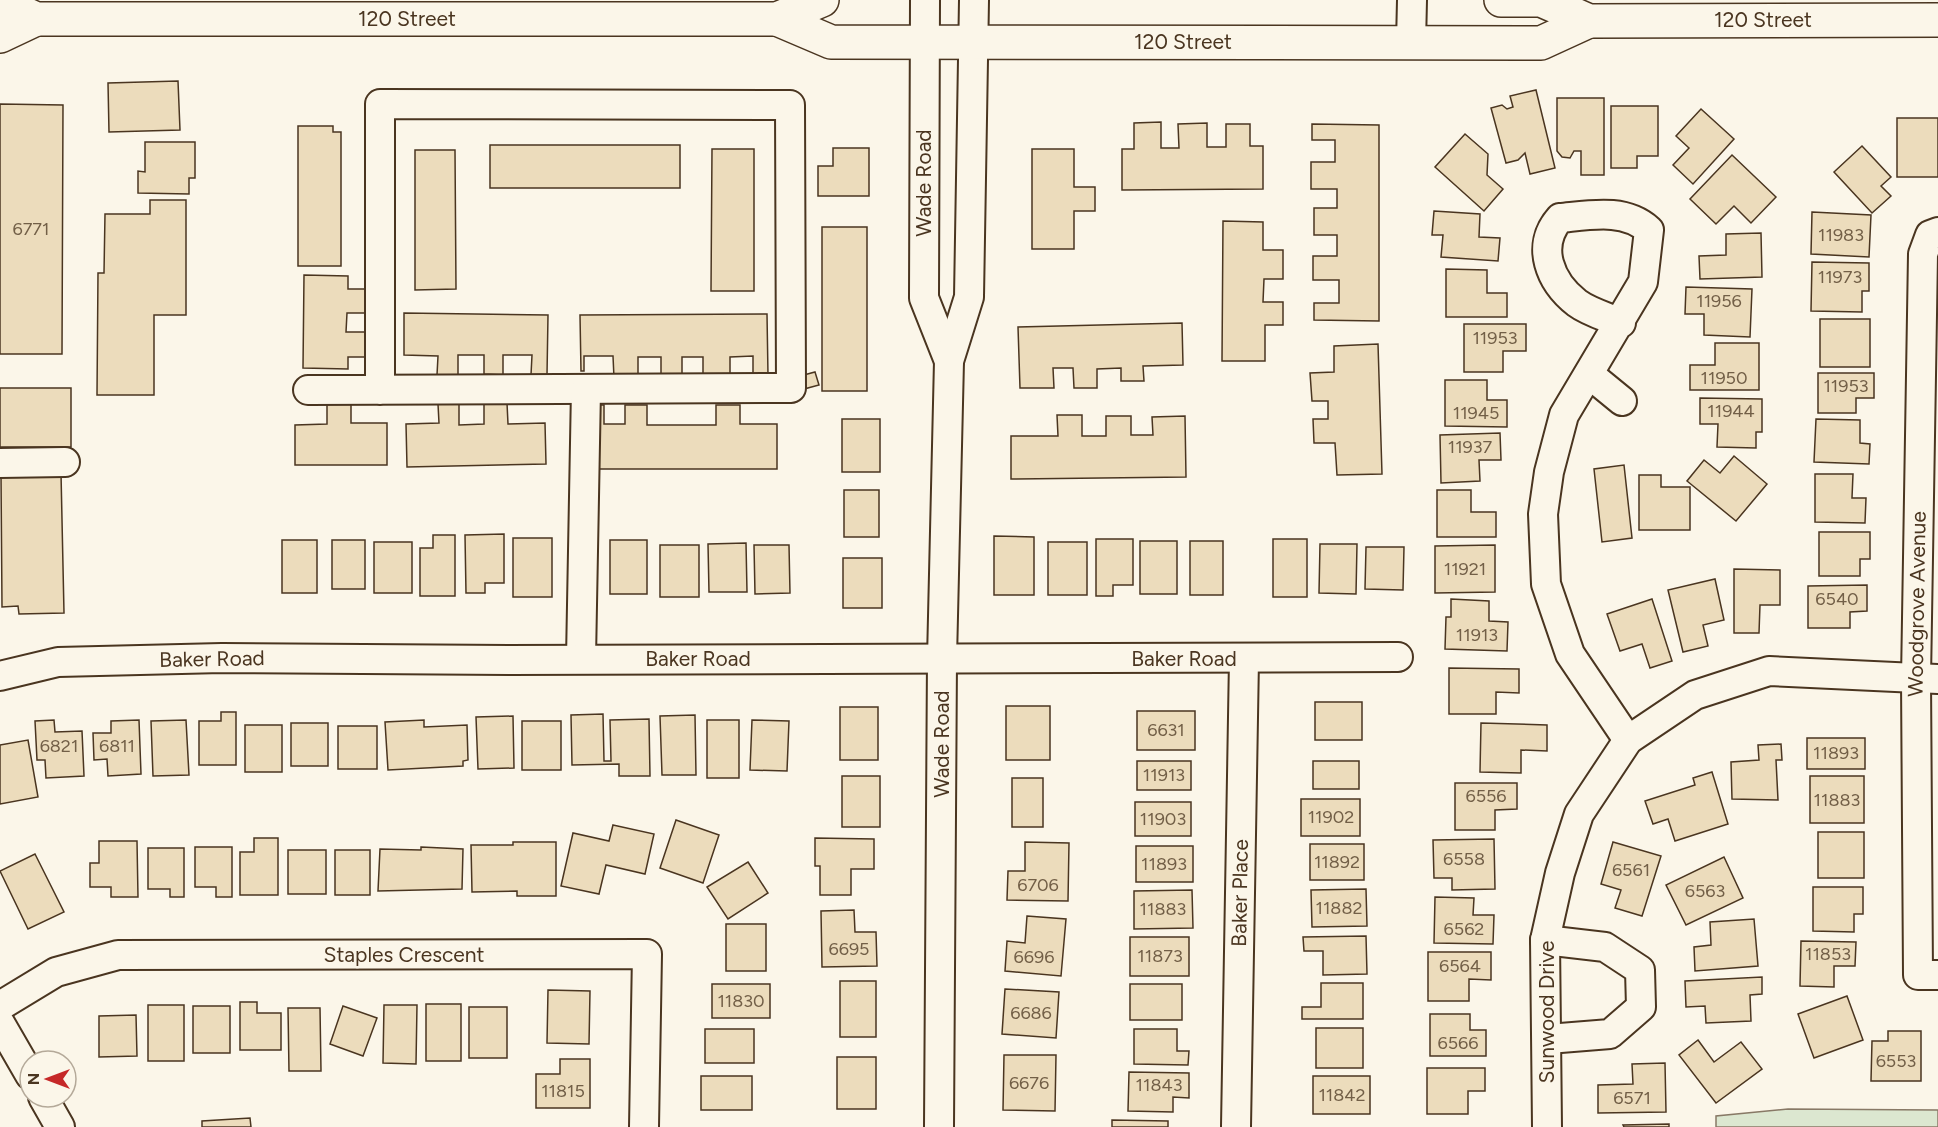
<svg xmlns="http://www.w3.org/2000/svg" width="1938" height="1127" font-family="Figtree,sans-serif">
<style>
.green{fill:#dce7d0;stroke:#887966;stroke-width:1.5}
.building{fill:#ecdcbc;stroke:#4a3520;stroke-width:1.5}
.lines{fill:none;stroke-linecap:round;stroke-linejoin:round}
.minor-casing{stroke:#4a3520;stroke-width:32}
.major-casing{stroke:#4a3520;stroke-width:36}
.minor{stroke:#fbf6e9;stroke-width:28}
.major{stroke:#fbf6e9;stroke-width:33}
.labels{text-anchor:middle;stroke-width:4.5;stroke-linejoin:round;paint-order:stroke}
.number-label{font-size:18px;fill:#725f47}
.street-label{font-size:21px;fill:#4a3520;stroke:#fbf6e9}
</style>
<rect width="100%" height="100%" fill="#fbf6e9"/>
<path class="green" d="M1788 1109 1938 1110V1127H1716V1116Z"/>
<g class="building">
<path d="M178 81 180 130 109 132 108 83Z"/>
<path d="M1536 90 1555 168 1530 174 1525 153 1518 160 1506 163 1491 108 1502 105 1507 109 1513 107 1510 96Z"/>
<path d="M1557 98H1604V175H1581V151H1574L1570 158 1562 157 1557 151Z"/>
<path d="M0 104 63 105 62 354H0Z"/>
<path d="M1611 106H1658V156H1637V168H1611Z"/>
<path d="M1701 109 1734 139 1693 184 1673 165 1689 148 1676 136Z"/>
<rect x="1897" y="118" width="41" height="59"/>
<path d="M1161 122V148H1179L1178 124 1207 123V147H1226V124H1250V146H1263V189L1122 190V149H1134V123Z"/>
<path d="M1312 124 1379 125V321L1314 320V303H1339V280H1313V256H1337V235H1314V208H1337V189H1311V162H1335V140H1312Z"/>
<path d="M298 126H333V132H341V266H298Z"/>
<path d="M1465 134 1488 154 1487 175 1503 189 1484 211 1435 167Z"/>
<path d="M145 142H195V178H189V194L138 193V171L145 172Z"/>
<rect x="490" y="145" width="190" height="43"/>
<path d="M1862 146 1891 177 1881 186 1891 196 1872 213 1834 172Z"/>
<path d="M833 148H869V196H818V166H833Z"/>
<path d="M712 149H754V291H711Z"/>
<path d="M1032 149H1074V187H1095V211H1074V249H1032Z"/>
<path d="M415 150H455L456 289 415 290Z"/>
<path d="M1732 155 1776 197 1751 223 1734 206 1716 224 1690 199Z"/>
<path d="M150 200H186V315H154V395H97L98 273H104L105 214H150Z"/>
<path d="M1434 211 1480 214 1479 237 1500 238 1498 261 1441 257 1443 235H1432Z"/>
<path d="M1812 212 1871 215 1869 257 1811 254Z"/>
<path d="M1223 221 1263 222V250H1283V279H1264L1263 302H1283V325H1265V361H1222Z"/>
<rect x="822" y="227" width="45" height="164"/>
<path d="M1761 233 1762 277 1700 279 1699 256 1726 255V234Z"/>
<path d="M1812 262 1869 263V291H1862V312L1811 311Z"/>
<path d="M1446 269 1487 270V293H1507V317H1446Z"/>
<path d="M304 275 348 276V289H366V313H347L346 332H366L365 357H348V369L303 368Z"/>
<path d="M1686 287 1752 289 1750 337 1704 335V314H1685Z"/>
<path d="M404 313 548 315 547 375H531L532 355H503V375L484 374V355H458V376L437 375 438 356 404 355Z"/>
<path d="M767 314 768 375 753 376V356L730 357V378H703V357H682V377H661V357H638V378H614L613 356H584V371H581L580 315Z"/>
<rect x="1820" y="319" width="50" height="48"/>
<path d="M1182 323 1183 365 1143 366 1144 381H1121V368L1097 369V388H1074L1073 368H1053L1054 388H1020L1018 327Z"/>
<path d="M1464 324H1526V351H1503V372H1464Z"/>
<path d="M1715 343H1759V390H1690V365H1715Z"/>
<path d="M1378 344 1382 474 1337 475 1335 443H1314L1313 419H1328V401H1312L1310 373 1334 372V346Z"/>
<path d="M815 372 819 385 804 389 800 376Z"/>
<path d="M1818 373H1874V398H1856V413H1818Z"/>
<path d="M1445 380H1487V400H1507V427L1445 426Z"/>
<rect x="0" y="388" width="71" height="59"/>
<path d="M1700 398 1762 399V432H1756V448L1717 447 1718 424H1700Z"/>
<path d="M327 403H351V423H387V465H295V425L327 424Z"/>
<path d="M484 403H507L508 424 545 423 546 464 407 467 406 424 439 423 438 404H459V425L484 424Z"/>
<path d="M591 405H604V424H625V405H647V425H716V405H740V424H777V469H591Z"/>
<path d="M1057 415H1082V436H1106V416H1131V435H1153L1152 417 1185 416 1186 477 1011 479V436H1058Z"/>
<rect x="842" y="419" width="38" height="53"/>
<path d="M1816 419 1860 420V443L1870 444 1869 464 1814 462Z"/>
<path d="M1500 433 1501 460H1479L1480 481 1441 483 1440 435Z"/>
<path d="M1734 456 1767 484 1736 521 1687 481 1704 460 1720 473Z"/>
<path d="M1624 465 1632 538 1602 542 1594 469Z"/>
<path d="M61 473 64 613 19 614 18 606 2 607 1 474Z"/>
<path d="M1815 474H1853L1852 498H1866L1865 523 1815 522Z"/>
<path d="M1639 475H1661V487H1690V530H1639Z"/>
<rect x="844" y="490" width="35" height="47"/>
<path d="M1437 490H1471V512H1496V537H1437Z"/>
<path d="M1819 532H1870V559H1860V576H1819Z"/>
<path d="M504 534V583H485V593H466L465 535Z"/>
<path d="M433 535H455V596H420V548H433Z"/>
<path d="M994 536 1034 537V595H994Z"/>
<rect x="513" y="538" width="39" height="59"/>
<path d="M1096 539H1133V585H1113V596H1096Z"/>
<rect x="1273" y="539" width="34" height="58"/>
<rect x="282" y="540" width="35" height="53"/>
<rect x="332" y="540" width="33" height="49"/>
<rect x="610" y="540" width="37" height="54"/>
<rect x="1140" y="541" width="37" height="53"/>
<rect x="1190" y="541" width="33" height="54"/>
<rect x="374" y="542" width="38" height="51"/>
<rect x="1048" y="542" width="39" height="53"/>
<path d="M746 543 747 592H709L708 544Z"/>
<path d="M1320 544H1357L1356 594 1319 593Z"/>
<rect x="660" y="545" width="39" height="52"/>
<path d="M754 545H789L790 593 755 594Z"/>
<path d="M1495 545V592L1435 593V546Z"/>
<path d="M1366 547H1404L1403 590 1365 589Z"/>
<rect x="843" y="558" width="39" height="50"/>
<path d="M1734 569 1780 570V605H1760L1759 633H1734Z"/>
<path d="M1715 579 1724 620 1703 625 1708 646 1683 652 1668 590Z"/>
<path d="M1867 585V611L1850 612V628H1808V586Z"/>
<path d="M1451 599 1489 601V621L1508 622 1507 651 1445 649 1446 617H1451Z"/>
<path d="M1652 599 1672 661 1650 668 1642 644 1620 651 1607 614Z"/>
<path d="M1449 668 1519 669V693L1496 692V714H1449Z"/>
<rect x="1315" y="702" width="47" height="38"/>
<rect x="1006" y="706" width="44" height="54"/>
<rect x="840" y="707" width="38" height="53"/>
<rect x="1137" y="711" width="58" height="39"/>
<path d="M221 712H236V765H199V721H221Z"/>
<path d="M603 714 604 761H611L610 720 649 719 650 776H619V764L572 765 571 715Z"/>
<path d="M695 715 696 775H662L660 716Z"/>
<path d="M513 716 514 768 478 769 476 717Z"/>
<path d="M54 720 55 732 82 731 84 776 46 778 45 760H37L35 721Z"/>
<path d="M139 720 141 774 108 776 107 759 94 760 93 733H111V721Z"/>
<path d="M186 720 189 775 153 776 151 721Z"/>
<path d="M424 720V727L467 725 468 760 463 761V766L388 770 385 722Z"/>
<rect x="707" y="720" width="32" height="58"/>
<path d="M752 720 789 721 787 771 750 770Z"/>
<rect x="522" y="721" width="39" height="49"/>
<rect x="291" y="723" width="37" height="43"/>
<path d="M1481 723 1547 725V751L1521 750V773L1480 772Z"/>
<rect x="245" y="725" width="37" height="47"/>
<rect x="338" y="726" width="39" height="43"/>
<rect x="1807" y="738" width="58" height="31"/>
<path d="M28 740 38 797 0 804V745Z"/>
<path d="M1781 744 1782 760H1776L1778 800 1732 799 1731 762 1759 760 1758 745Z"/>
<rect x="1137" y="761" width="54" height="29"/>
<rect x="1313" y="761" width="46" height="28"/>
<path d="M1712 772 1728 824 1675 841 1668 819 1653 824 1645 801 1695 785 1693 778Z"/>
<rect x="842" y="776" width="38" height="51"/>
<rect x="1810" y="776" width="54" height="47"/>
<rect x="1012" y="778" width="31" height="49"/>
<path d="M1455 783H1517V809L1495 810V830H1455Z"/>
<rect x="1301" y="799" width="59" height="37"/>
<rect x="1135" y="802" width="56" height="34"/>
<path d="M676 820 719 835 703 883 660 868Z"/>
<path d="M613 825 654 834 645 874 606 865 599 894 561 886 573 833 609 841Z"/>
<rect x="1818" y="832" width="46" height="46"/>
<path d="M254 838H278V895H240V852H254Z"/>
<path d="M815 838 874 839V869H851V895H820V866H815Z"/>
<path d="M1494 839 1495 889 1452 890V878H1434L1433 840Z"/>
<path d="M99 841H137L138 897H111V887H90V863H99Z"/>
<path d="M513 842H556V896H517V891L472 892 471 845H513Z"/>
<path d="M1025 842 1069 843 1068 901 1007 900 1008 871H1025Z"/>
<path d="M1613 842 1661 856 1642 916 1615 908 1621 890 1601 884Z"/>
<rect x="1310" y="844" width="54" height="36"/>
<rect x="1136" y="846" width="57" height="36"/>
<path d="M195 847H232V897H216V887H195Z"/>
<path d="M421 847 463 849 462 889 378 891 380 849 421 850Z"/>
<path d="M148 848H184V897H170V889H148Z"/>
<rect x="288" y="850" width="38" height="44"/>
<rect x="335" y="850" width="35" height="45"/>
<path d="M35 854 64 912 28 929 0 871Z"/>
<path d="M1724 857 1743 898 1686 925 1666 885Z"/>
<path d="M748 862 768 893 728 919 707 887Z"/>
<path d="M1813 887H1863V914H1854V932L1813 931Z"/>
<path d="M1366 889 1367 926 1312 927 1311 890Z"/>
<path d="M1192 890 1193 928 1134 929V891Z"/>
<path d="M1435 897 1474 898 1473 915H1494L1493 944 1434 943Z"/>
<path d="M854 910 855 932H876L877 966 822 967 821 911Z"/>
<path d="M1027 916 1066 919 1061 976 1005 971 1007 941 1025 943Z"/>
<path d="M1754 919 1758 966 1695 971 1694 947 1711 945 1710 922Z"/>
<rect x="726" y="924" width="40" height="47"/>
<path d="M1366 936 1367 974 1323 975V951H1304L1303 937Z"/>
<rect x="1130" y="937" width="59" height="39"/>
<path d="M1801 941 1856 942 1855 966H1834V987L1800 986Z"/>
<path d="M1428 952H1491V980L1469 979V1001H1428Z"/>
<path d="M1762 977V994L1750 995 1751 1021 1706 1023 1705 1006 1686 1007 1685 981Z"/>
<rect x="840" y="981" width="36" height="56"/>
<path d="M1321 983H1363V1019H1302V1007H1321Z"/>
<rect x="712" y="984" width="58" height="34"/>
<rect x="1130" y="984" width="52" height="36"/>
<path d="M1005 989 1059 992 1056 1038 1002 1034Z"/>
<path d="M548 990 590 991 589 1044 547 1043Z"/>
<path d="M1847 996 1863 1040 1814 1058 1798 1014Z"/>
<path d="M240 1002H257V1013H281V1050H240Z"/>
<rect x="426" y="1004" width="35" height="57"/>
<rect x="148" y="1005" width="36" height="56"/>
<path d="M384 1005H417L416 1064 383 1063Z"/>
<rect x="193" y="1006" width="37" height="47"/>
<path d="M343 1006 377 1018 363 1056 330 1044Z"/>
<rect x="469" y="1007" width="38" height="51"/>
<path d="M288 1008H320L321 1071H289Z"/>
<path d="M1430 1014H1470V1030H1486V1056H1430Z"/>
<path d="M136 1015 137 1056 99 1057V1016Z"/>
<rect x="1316" y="1028" width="47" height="40"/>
<rect x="705" y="1029" width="49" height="34"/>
<path d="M1134 1029H1177V1051H1189L1188 1065 1134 1064Z"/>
<path d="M1888 1031H1921V1081H1871L1872 1041H1888Z"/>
<path d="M1698 1040 1714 1062 1741 1042 1762 1069 1716 1103 1679 1055Z"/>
<path d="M1004 1055H1056L1055 1111 1003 1110Z"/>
<rect x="837" y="1057" width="39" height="52"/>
<path d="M560 1059H590V1108H536V1074H560Z"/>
<path d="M1665 1063 1666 1112 1598 1113V1085L1633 1084 1632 1064Z"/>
<path d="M1427 1068H1485V1091H1468V1114H1427Z"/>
<path d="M1129 1072 1189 1073V1098L1173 1097V1112L1128 1111Z"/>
<rect x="701" y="1076" width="51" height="34"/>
<rect x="1313" y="1076" width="57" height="38"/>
<path d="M250 1118 251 1127H202V1121Z"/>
<path d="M1112 1120 1168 1121V1127H1112Z"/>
<path d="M1669 1124V1127H1624L1623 1125Z"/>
</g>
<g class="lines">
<defs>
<g id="minor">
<path d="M925 0 924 298 949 361"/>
<path d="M1411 43 1412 0"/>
<path d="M1938 232 1930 235 1923 254 1916 679 1918 975H1938"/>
<path d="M1621 323C1607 317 1589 312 1577 303 1550 282 1535 246 1560 218 1591 215 1625 208 1649 230L1643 282 1564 415 1549 472 1543 514 1546 584 1570 654 1628 740"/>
<path d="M1589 374 1622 401"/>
<path d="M308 390 791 388 790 105 380 104V390"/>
<path d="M0 463 65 462"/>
<path d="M581 659 586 389"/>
<path d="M0 676 58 662 222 658 509 660 1398 657"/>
<path d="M1545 940 1605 947 1640 970 1641 1007 1610 1034 1548 1039"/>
<path d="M0 1006 56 972 118 955 647 954 644 1127"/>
<path d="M0 1023 30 1075"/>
<path d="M43 1097 60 1127"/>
<path d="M939 1127 942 659 949 361 969 297 974 0"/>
<path d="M1236 1127 1244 659"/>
<path d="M1547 1127 1545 940 1560 873 1579 814 1628 740 1695 695 1769 671 1938 679"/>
</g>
<g id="major">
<path d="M1501 0H1541L1589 21 1938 20"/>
<path d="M0 2 36 19H777L822 0"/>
<path d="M777 19 831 42 1541 43 1589 21"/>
<path d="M0 36 36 19"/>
</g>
</defs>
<use href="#minor" class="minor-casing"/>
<use href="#major" class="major-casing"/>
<use href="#minor" class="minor"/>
<use href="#major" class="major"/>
</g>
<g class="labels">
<g class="number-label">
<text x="31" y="235">6771</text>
<text x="1841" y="241">11983</text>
<text x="1840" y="283">11973</text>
<text x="1719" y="307">11956</text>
<text x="1495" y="344">11953</text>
<text x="1724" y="384">11950</text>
<text x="1846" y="392">11953</text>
<text x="1731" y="417">11944</text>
<text x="1476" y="419">11945</text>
<text x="1470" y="453">11937</text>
<text x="1465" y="575">11921</text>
<text x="1837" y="605">6540</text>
<text x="1477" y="641">11913</text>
<text x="1166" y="736">6631</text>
<text x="59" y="752">6821</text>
<text x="117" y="752">6811</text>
<text x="1836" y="759">11893</text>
<text x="1164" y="781">11913</text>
<text x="1486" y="802">6556</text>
<text x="1837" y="806">11883</text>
<text x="1331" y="823">11902</text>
<text x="1163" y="825">11903</text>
<text x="1464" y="865">6558</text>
<text x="1337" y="868">11892</text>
<text x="1164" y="870">11893</text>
<text x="1631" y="876">6561</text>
<text x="1038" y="891">6706</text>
<text x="1705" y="897">6563</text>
<text x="1339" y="914">11882</text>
<text x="1163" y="915">11883</text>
<text x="1464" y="935">6562</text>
<text x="849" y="955">6695</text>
<text x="1828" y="960">11853</text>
<text x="1160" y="962">11873</text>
<text x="1034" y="963">6696</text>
<text x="1460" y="972">6564</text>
<text x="741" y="1007">11830</text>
<text x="1031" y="1019">6686</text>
<text x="1458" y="1049">6566</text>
<text x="1896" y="1067">6553</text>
<text x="1029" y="1089">6676</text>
<text x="1159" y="1091">11843</text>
<text x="563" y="1097">11815</text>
<text x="1342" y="1101">11842</text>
<text x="1632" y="1104">6571</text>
</g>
<g class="street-label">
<text x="407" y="26">120 Street</text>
<text x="1763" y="27">120 Street</text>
<text x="1183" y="49">120 Street</text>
<text transform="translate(924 183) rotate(-90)" y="7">Wade Road</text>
<text transform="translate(1917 604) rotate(-89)" y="7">Woodgrove Avenue</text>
<text transform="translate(212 659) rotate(-1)" y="7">Baker Road</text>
<text x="698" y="666">Baker Road</text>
<text x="1184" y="666">Baker Road</text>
<text transform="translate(942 744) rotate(-90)" y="7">Wade Road</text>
<text transform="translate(1240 893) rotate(-89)" y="7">Baker Place</text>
<text x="404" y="962">Staples Crescent</text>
<text transform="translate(1547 1012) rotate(-90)" y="7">Sunwood Drive</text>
</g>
</g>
<g transform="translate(48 1079) rotate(270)"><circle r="28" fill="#fbf6e9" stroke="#b4a999" stroke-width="1.5"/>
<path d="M0-4.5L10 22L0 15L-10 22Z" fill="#c62828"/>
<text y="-9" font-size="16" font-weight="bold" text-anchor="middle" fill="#4a3520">N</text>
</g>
</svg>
